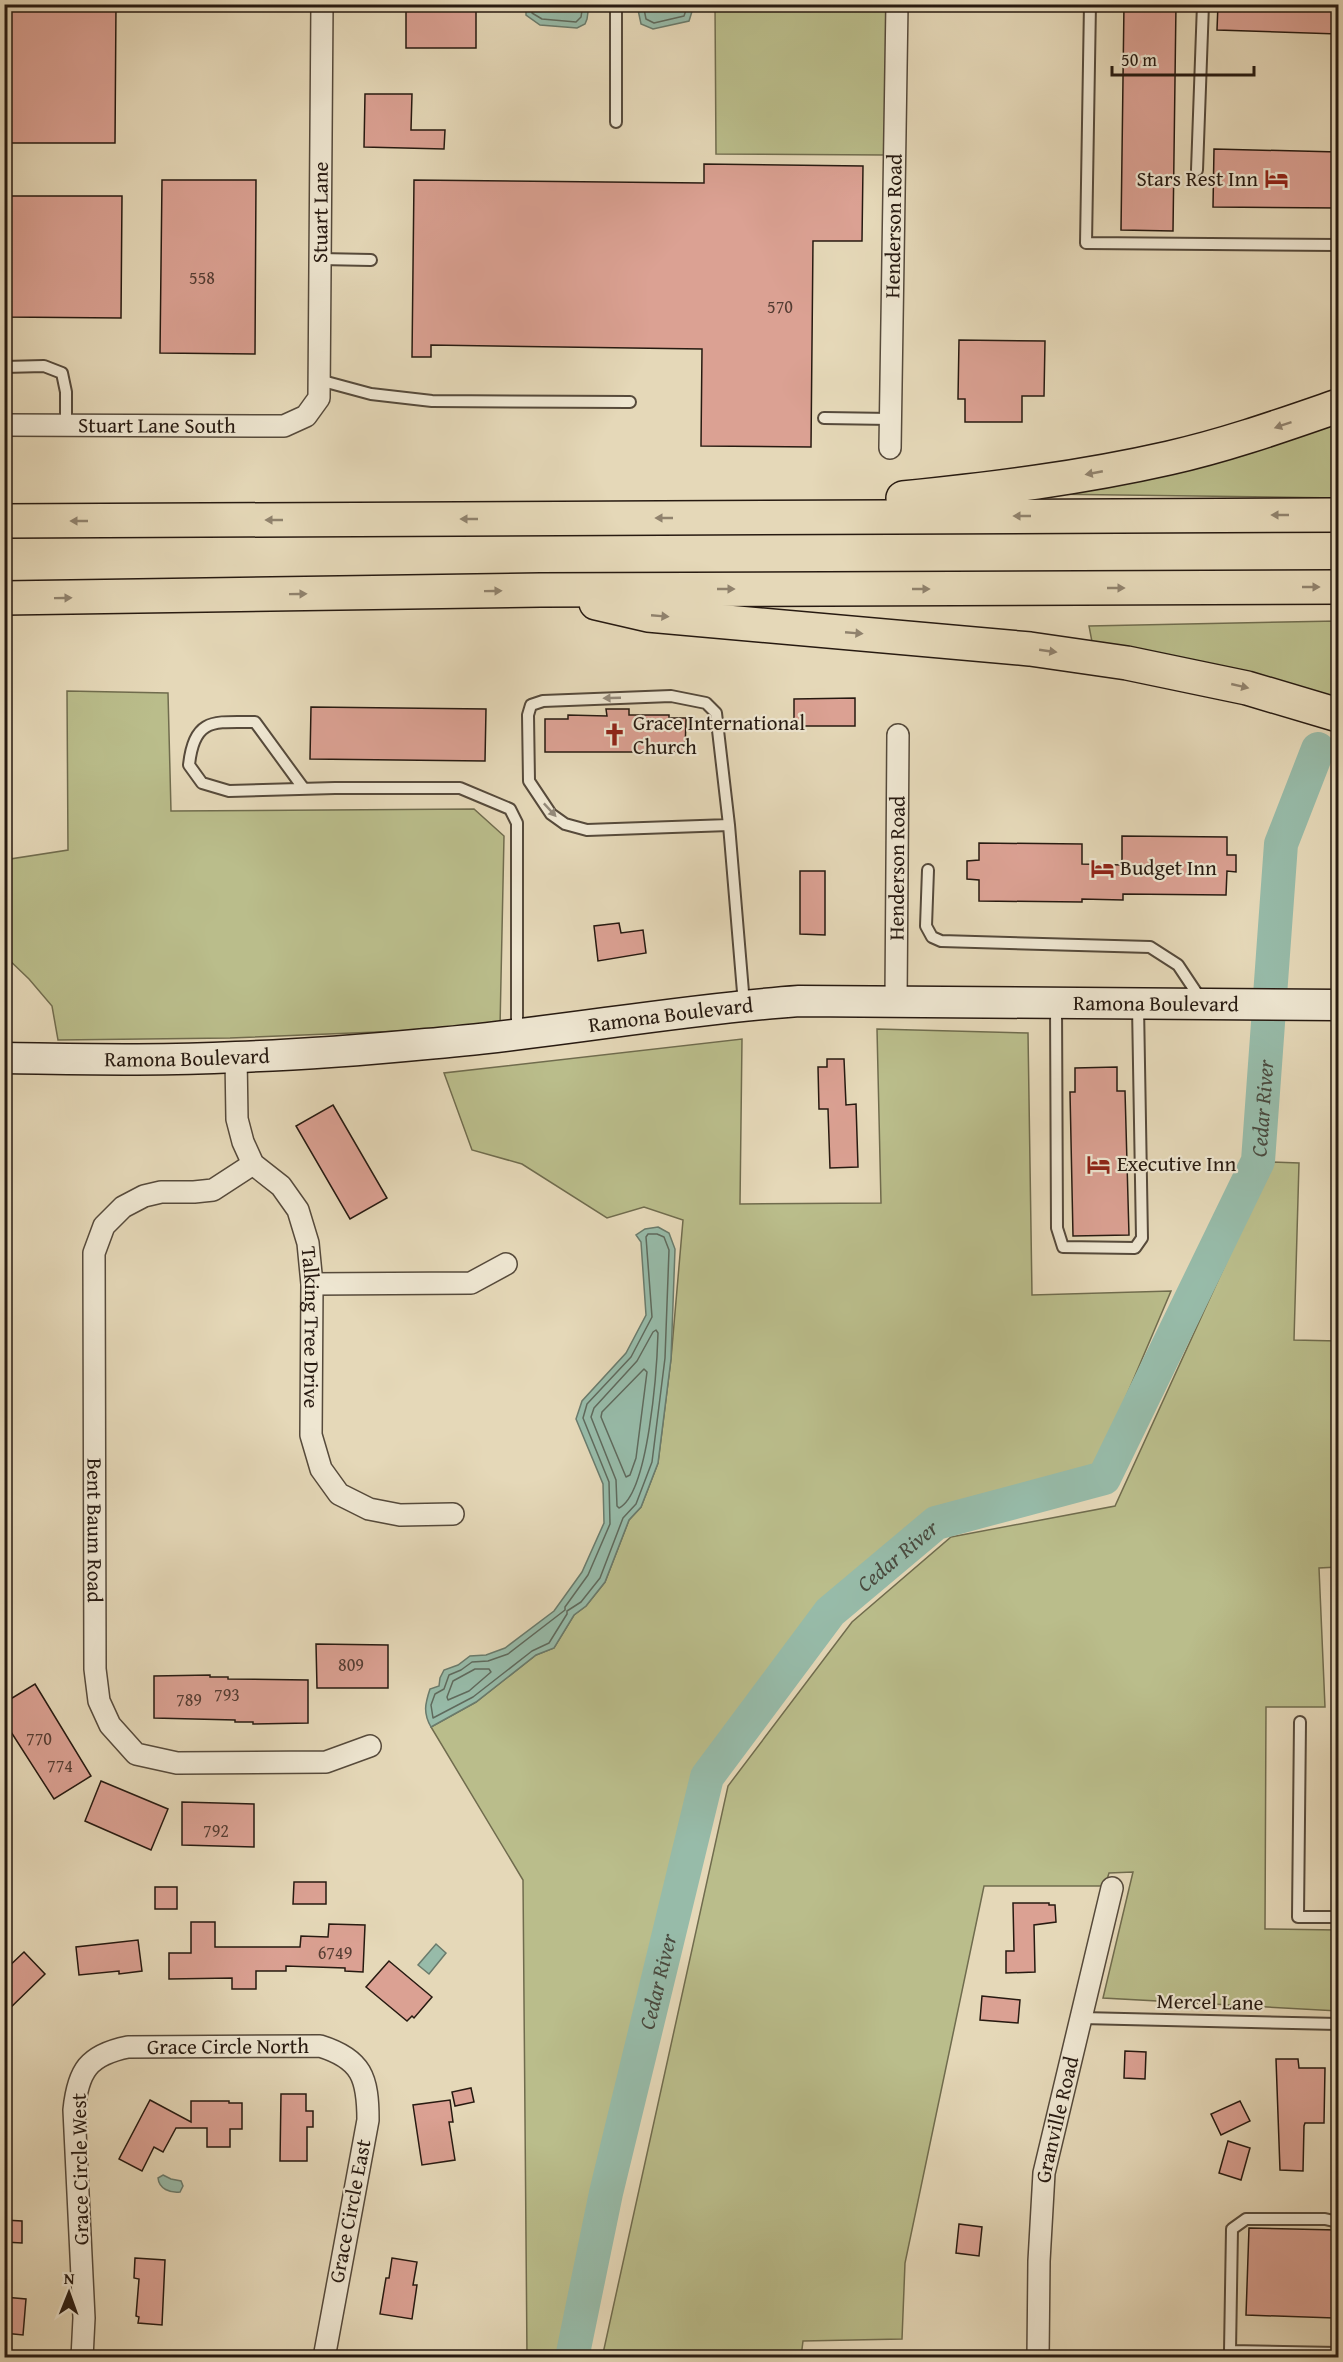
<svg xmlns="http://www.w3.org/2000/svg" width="1343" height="2362" font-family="'Gentium Book Plus',serif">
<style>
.green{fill:#babd8b;stroke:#706c4e;stroke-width:1.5}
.water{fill:#97bba9;stroke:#6a7b6c;stroke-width:1.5}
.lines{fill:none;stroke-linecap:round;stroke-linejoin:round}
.shore{stroke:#5f6a5d;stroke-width:1.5}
.river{stroke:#97bba9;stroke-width:34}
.building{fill:#dba193;stroke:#271a11;stroke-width:1.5}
.lane-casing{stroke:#564a3b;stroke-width:14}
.street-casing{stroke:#564a3b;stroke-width:24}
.secondary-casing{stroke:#271a11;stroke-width:33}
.highway-casing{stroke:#271a11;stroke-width:36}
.lane{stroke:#eee6d1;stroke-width:10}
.street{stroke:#eee6d1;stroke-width:21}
.secondary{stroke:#eee6d1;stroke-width:30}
.highway{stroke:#e5d8b8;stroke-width:33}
.oneway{fill:#90826d}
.oneway2{fill:#948a7b}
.labels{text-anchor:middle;stroke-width:4.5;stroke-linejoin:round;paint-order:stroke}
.number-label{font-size:18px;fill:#543c32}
.poi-label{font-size:21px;fill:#271a11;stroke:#eee6d1;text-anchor:start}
.street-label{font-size:21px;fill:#271a11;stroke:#eee6d1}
.water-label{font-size:22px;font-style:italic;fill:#494a3f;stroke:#eee6d1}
</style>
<rect width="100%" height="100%" fill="#e5d8b8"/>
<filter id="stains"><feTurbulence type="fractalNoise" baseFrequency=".00333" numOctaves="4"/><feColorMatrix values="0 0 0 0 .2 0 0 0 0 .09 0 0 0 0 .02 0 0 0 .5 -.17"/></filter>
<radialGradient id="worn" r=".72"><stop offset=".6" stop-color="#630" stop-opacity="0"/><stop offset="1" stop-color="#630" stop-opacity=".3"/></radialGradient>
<g class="green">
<path d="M715 5H888L885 155 716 154Z"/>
<path d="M1338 415V498L1044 494Z"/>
<path d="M1338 621V707L1092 642 1089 626Z"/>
<path d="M67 691 168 693 171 811 474 809 504 836 500 1027 230 1038 58 1040 52 1006 29 979 5 956 4 860 68 850Z"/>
<path d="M877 1029 1028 1033 1032 1295 1171 1291 1097 1465 932 1513 823 1604 694 1773 558 2357H527L523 1880 431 1727 476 1702 536 1655 554 1648 574 1615 586 1606 605 1582 629 1520 641 1507 658 1463 671 1359 683 1220 644 1207 607 1218 522 1164 472 1150 444 1073 742 1039 740 1204 881 1203Z"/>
<path d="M1272 1162 1299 1163 1294 1340 1338 1341V1567L1319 1568 1325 1707H1266L1265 1929 1338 1930V2011L1103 1998 1133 1872 1109 1873 1105 1886H984L905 2263 902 2339 803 2341 801 2357 602 2358 728 1786 852 1622 951 1537 1115 1506Z"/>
</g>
<g class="water">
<path d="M526 5H589L587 19 585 24 577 28 540 25 526 15Z"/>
<path d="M637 5H694L689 21 653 29 641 24Z"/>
<path d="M658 1227 669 1233 675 1249 671 1359 658 1463 641 1507 629 1520 605 1582 586 1606 574 1615 554 1648 536 1655 476 1702 431 1727C423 1713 425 1704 430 1689L439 1686 440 1678 444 1670 458 1665 470 1656 486 1655 505 1648 554 1611 582 1572 604 1523 603 1484 576 1419 582 1401 626 1353 646 1315 641 1242 636 1235 645 1229Z"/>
<path d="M436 1944 446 1953 429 1974 418 1965Z"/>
<path d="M163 2175 171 2179 181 2181 183 2186 180 2192C170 2193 159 2189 158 2178Z"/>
</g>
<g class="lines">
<g class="shore">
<path d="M532 4V13L542 19 576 22 581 17 583 4"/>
<path d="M643 4 646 19 654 23 684 16 688 4"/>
<path d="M648 1234H657L664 1237 669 1250 665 1358 652 1462 636 1504 623 1518 600 1578 581 1602 567 1611V1614L549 1643 532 1651 473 1697 433 1718 431 1705 435 1694 444 1689 449 1675 461 1670 472 1662 488 1661 508 1654 565 1610V1607L588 1575 610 1524 609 1482 583 1418 587 1404 631 1357 652 1317 646 1237Z"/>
<path d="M656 1330 658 1333C657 1367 649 1493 619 1508L617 1506 616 1480 591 1417 594 1408 637 1361 653 1332Z"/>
<path d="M644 1369 647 1372 636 1458 630 1475 626 1477 601 1417 602 1412Z"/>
<path d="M475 1669H489L491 1672 469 1691 448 1700 447 1697 453 1681Z"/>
</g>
<path class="river" id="s1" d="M572 2358 606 2193 707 1777 830 1612 936 1523 1104 1478 1258 1161 1281 844 1318 749"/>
</g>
<g class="building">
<path d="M4 4H116L115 143H4Z"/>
<rect x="406" y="4" width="70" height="44"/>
<path d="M1124 4H1176L1173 231 1121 230Z"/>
<path d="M1218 4H1338V34L1217 30Z"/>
<path d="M365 94H412L411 130H445L444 149 364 147Z"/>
<path d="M1214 149 1338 152V208L1213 207Z"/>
<path d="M704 164 863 166 862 241H813L811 447 701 446 702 349 431 345V357H412L414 180 704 183Z"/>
<path d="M162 180H256L255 354 160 353Z"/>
<path d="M4 196H122L121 318 4 317Z"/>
<path d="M959 340 1045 341 1044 396H1022V422H965V399H958Z"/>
<path d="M855 698V726H794V699Z"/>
<path d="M311 707 486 709 485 761 310 759Z"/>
<path d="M606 709H629V715H669V718H686L685 752H545V719H568V715L607 716Z"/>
<path d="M1122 836 1227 837V855H1236V872L1227 871 1226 895 1123 894V900L1082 899V902L979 901V880L967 879V861L979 860V843L1082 844V864L1122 865Z"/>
<path d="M800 871H825V935L800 934Z"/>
<path d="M619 923 621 933 643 930 646 953 598 961 594 926Z"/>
<path d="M827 1059H844L846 1105 856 1104 858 1167 830 1168 828 1109H819L818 1067H827Z"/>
<path d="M1117 1067V1091H1125L1129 1235 1073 1236 1070 1092H1075V1068Z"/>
<path d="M333 1105 387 1198 350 1219 296 1126Z"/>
<path d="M316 1644 388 1645V1688H317Z"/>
<path d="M210 1675V1677H228V1679L308 1680V1723L253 1724V1722H235V1720L154 1718V1676Z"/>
<path d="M35 1684 91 1776 54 1799 4 1721V1703Z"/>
<path d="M101 1781 168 1809 151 1850 85 1821Z"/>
<path d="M182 1802 254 1804V1847L182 1845Z"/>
<path d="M294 1882H326V1904H293Z"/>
<rect x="155" y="1887" width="22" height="22"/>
<path d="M1013 1903H1049V1905H1055L1056 1922 1034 1925 1035 1972 1006 1973V1951H1014Z"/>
<path d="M191 1922H215V1947H300L301 1936 328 1937 329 1924 365 1925 363 1972 345 1971V1968L286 1966V1971H256V1989H232V1978L169 1979V1953H191Z"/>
<path d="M138 1940 142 1971 119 1974V1971L79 1975 76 1947Z"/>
<path d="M24 1952 45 1974 4 2014V1971Z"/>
<path d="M389 1961 432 1997 414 2018 412 2016 407 2021 366 1987Z"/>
<path d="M982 1996 1020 2000 1018 2023 980 2020Z"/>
<path d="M1125 2051 1146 2052 1145 2079 1124 2078Z"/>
<path d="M1276 2059H1298L1299 2068H1325L1324 2123H1305L1304 2126 1303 2171 1280 2170Z"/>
<path d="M471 2088 474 2102 455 2106 452 2092Z"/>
<path d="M281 2094H306V2111H313V2127H307V2161H280Z"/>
<path d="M150 2100 191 2122V2101H229V2103H242V2129H230V2147H207V2128H176L163 2152 154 2147 142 2171 119 2159Z"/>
<path d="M450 2100 453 2122H449L455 2160 422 2165 413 2105Z"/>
<path d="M1240 2101 1250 2121 1221 2135 1211 2114Z"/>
<path d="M1228 2141 1250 2148 1241 2180 1219 2173Z"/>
<path d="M4 2220 22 2221V2243L4 2242Z"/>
<path d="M959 2224 982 2227 979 2256 956 2253Z"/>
<path d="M1249 2228 1337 2230 1334 2318 1246 2315Z"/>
<path d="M135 2258 165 2260 162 2325 138 2323 139 2317 136 2316 139 2279 134 2278Z"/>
<path d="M392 2258 417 2262 413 2285H417L412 2319 380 2314 386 2278H389Z"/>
<path d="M4 2297 26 2299 23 2335 4 2333Z"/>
</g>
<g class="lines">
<defs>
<g id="lane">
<path d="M1090 4 1086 243 1338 245"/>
<path d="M616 122V4"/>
<path d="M1197 170 1203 4"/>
<path d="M320 259 371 260"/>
<path d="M4 367 44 366 62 373 66 392V425"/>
<path d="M319 380 371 394 432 401 630 402"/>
<path d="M824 418 891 419"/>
<path d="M304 789 255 722C214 722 194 717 189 765L202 783 229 791 335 788H460L510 809 517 823V1032"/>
<path d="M729 825 587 830 565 824 551 814 529 781 528 715 531 705 543 701 671 696 706 703 716 713 729 825 744 1004"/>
<path d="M928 870 926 926 932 937 941 941 1150 947 1178 965 1202 1001"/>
<path d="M1056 1004 1057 1228 1063 1247 1135 1248 1142 1238 1138 1006"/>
<path d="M1300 1722 1298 1917H1338"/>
<path d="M1082 2018 1338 2024"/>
<path d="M1338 2222 1325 2219H1246L1232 2229 1230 2351 1338 2353"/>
</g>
<g id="street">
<path id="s2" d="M4 425 284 426 306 416 319 398 322 4"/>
<path id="s3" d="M890 448 897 4"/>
<path id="s4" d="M896 1000 898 735"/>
<path id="s5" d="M236 1057 237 1119 243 1142 253 1164 281 1186 298 1210 308 1243 312 1284 311 1435 321 1469 339 1494 369 1509 400 1515 453 1514"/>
<path id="s6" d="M253 1164 213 1190 194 1192H161L144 1196 123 1207 104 1226 94 1253 95 1669 99 1701 110 1725 136 1754 177 1763 326 1762 370 1746"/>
<path d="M312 1284 471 1283 506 1264"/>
<path id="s7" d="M82 2358 84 2318 74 2110C78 2071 88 2055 128 2047L320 2046C362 2059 368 2078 368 2120L324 2358"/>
<path id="s8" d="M1038 2358 1039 2261 1044 2173 1112 1888"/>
</g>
<g id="secondary">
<path id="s9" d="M4 1058C82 1059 159 1061 236 1057 299 1055 363 1050 426 1044 551 1034 674 1010 799 1001L1338 1005"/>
</g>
<g id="highway">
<path d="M903 498C992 489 1081 478 1169 458 1227 445 1283 425 1338 406"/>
<path d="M4 521 1338 515"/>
<path d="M4 598 541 590 1338 587"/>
<path d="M596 603 648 615 1030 649 1127 663 1247 688 1338 715"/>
</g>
</defs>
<use href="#lane" class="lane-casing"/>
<use href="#street" class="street-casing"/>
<use href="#secondary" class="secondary-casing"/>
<use href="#highway" class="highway-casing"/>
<use href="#lane" class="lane"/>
<use href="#street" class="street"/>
<use href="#secondary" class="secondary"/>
<use href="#highway" class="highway"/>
</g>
<defs><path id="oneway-solid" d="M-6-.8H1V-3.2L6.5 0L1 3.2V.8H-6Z" transform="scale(1.5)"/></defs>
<g class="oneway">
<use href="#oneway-solid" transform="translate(1283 425) rotate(161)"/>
<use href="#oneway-solid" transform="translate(1094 473) rotate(169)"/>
<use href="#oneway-solid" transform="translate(1280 515) rotate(180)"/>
<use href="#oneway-solid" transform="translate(1022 516) rotate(180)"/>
<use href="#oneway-solid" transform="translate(664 518) rotate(180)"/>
<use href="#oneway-solid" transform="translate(469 519) rotate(180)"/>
<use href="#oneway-solid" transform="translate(274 520) rotate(180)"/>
<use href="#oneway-solid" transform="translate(79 521) rotate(180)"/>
<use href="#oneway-solid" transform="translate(1311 587)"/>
<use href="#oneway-solid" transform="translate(1116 588)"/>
<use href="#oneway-solid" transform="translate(726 589)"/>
<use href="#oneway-solid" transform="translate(921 589)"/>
<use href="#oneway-solid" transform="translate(493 591) rotate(-1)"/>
<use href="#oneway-solid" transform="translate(298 594) rotate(-1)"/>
<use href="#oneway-solid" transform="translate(63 598) rotate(-1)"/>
<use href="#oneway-solid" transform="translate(660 616) rotate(5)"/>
<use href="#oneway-solid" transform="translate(854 633) rotate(5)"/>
<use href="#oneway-solid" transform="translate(1048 651) rotate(8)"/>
<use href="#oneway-solid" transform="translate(1240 686) rotate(13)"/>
</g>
<g class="oneway2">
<use href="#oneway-solid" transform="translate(612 698) rotate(178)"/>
<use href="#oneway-solid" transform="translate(550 810) rotate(47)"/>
</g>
<defs>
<symbol id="hotel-bare" viewBox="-9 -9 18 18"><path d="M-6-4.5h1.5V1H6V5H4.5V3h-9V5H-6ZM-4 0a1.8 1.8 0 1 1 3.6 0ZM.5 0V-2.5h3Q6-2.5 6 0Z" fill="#8f2418" stroke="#eee6d1" stroke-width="2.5" paint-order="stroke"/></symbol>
<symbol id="church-bare" viewBox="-9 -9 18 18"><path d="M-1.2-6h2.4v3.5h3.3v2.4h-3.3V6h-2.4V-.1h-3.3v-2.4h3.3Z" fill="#8f2418" stroke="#eee6d1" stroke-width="2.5" paint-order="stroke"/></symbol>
</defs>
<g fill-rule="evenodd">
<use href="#hotel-bare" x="1260" y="162" width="33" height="33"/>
<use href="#church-bare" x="598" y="718" width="33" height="33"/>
<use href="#hotel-bare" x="1086" y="852" width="33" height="33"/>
<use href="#hotel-bare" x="1082" y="1148" width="33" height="33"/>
</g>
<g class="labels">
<g class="number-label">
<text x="202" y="284">558</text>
<text x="780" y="313">570</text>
<text x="351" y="1671">809</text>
<text x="227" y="1701">793</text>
<text x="189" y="1706">789</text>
<text x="39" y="1745">770</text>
<text x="60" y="1772">774</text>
<text x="216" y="1837">792</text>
<text x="335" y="1959">6749</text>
</g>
<g class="poi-label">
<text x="1258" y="186" text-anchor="end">Stars Rest Inn</text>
<text x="633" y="730">Grace International<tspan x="633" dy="24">Church</tspan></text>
<text x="1120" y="875">Budget Inn</text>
<text x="1117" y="1171">Executive Inn</text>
</g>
<g class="street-label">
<text dy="7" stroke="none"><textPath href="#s2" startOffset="512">Stuart Lane</textPath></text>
<text dy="7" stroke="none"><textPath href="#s3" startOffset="222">Henderson Road</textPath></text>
<text dy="7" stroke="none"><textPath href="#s2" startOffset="153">Stuart Lane South</textPath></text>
<text dy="7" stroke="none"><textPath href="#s4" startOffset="132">Henderson Road</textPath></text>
<text dy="7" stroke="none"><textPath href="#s9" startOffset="1155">Ramona Boulevard</textPath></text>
<text dy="7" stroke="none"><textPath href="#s9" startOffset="669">Ramona Boulevard</textPath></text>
<text dy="7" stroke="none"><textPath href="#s9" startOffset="183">Ramona Boulevard</textPath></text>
<text dy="7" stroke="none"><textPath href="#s5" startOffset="294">Talking Tree Drive</textPath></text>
<text dy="7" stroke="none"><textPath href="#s6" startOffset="474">Bent Baum Road</textPath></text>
<text transform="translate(1210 2002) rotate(1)" y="7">Mercel Lane</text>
<text dy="7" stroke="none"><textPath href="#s7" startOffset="440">Grace Circle North</textPath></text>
<text dy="7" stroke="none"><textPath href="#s8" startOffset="240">Granville Road</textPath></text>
<text transform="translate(80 2169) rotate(-91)" y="7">Grace Circle West</text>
<text transform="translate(350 2211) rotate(-79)" y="7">Grace Circle East</text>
</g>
<g class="water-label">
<text dy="8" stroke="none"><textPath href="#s1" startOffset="1520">Cedar River</textPath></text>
<text dy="8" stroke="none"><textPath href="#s1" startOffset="890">Cedar River</textPath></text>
<text dy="8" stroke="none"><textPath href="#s1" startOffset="386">Cedar River</textPath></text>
</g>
</g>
<rect width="1343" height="2362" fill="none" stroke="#e5d8b8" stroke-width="24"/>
<rect x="6" y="6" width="1331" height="2350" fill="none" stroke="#271a11" stroke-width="3"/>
<rect x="12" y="12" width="1319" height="2338" fill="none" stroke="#271a11" stroke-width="1.5"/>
<g transform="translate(69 2293) rotate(1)" stroke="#eee6d1" stroke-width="4.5" paint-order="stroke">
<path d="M0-4.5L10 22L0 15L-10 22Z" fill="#271a11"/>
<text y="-9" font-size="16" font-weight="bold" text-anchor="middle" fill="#271a11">N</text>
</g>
<path d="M1112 66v9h142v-9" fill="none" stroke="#271a11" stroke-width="3"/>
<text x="1121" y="66" font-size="18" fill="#271a11" stroke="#eee6d1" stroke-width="4.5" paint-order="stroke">50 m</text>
<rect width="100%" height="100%" filter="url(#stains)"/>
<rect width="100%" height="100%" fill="url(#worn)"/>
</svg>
